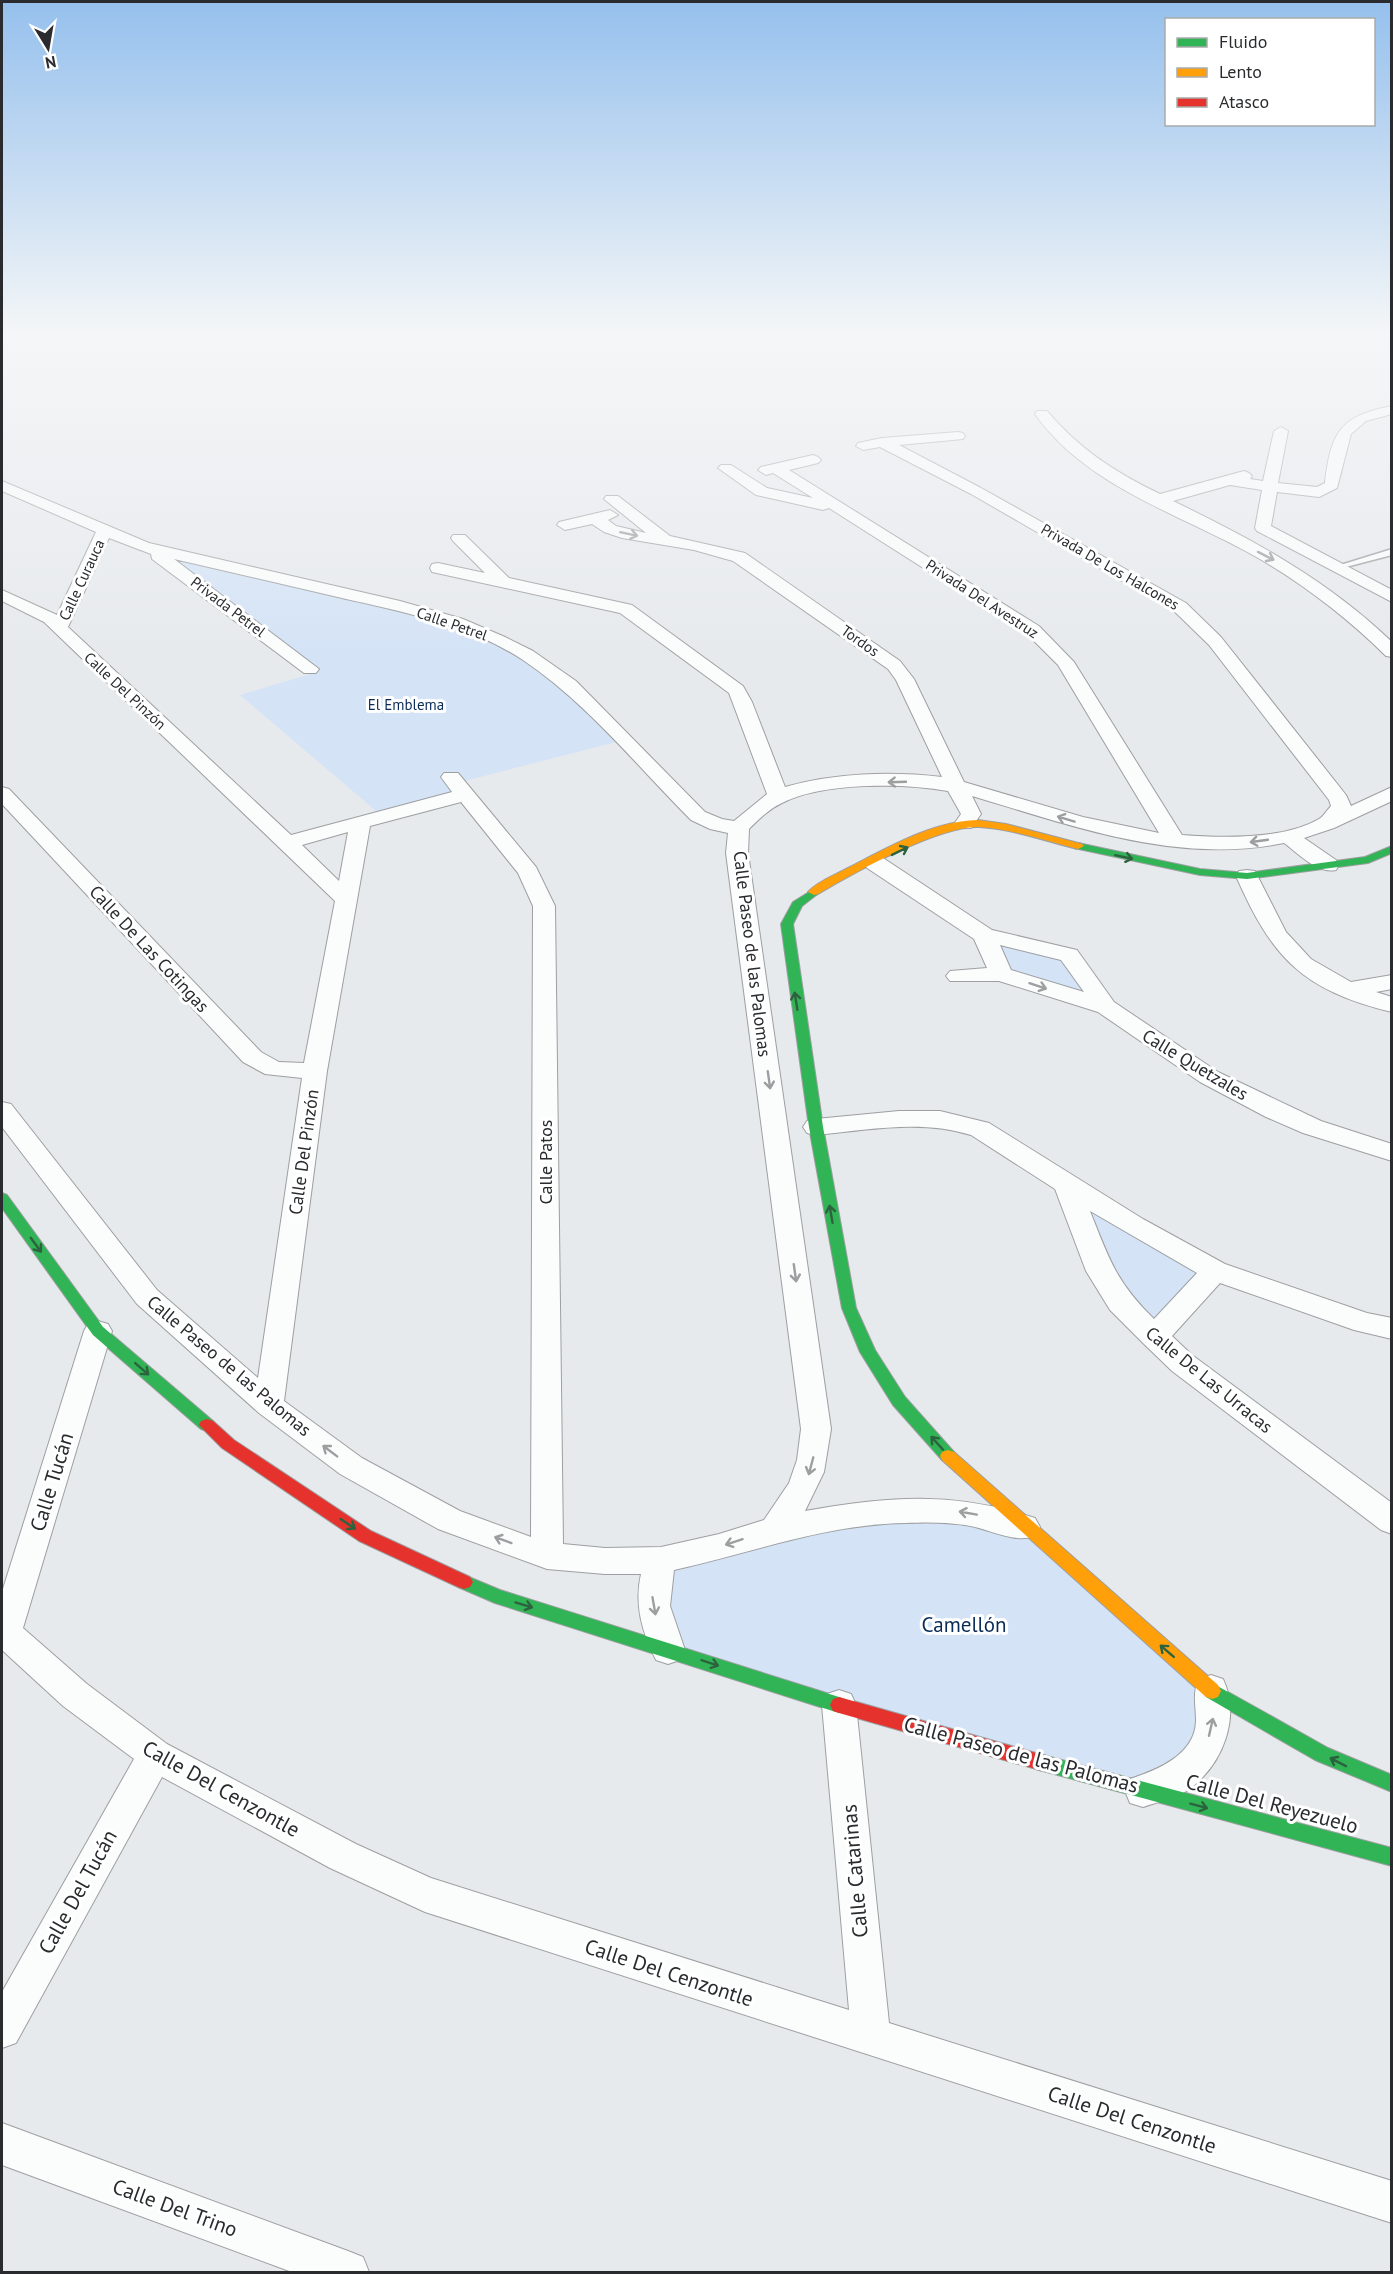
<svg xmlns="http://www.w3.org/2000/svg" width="1393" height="2274" font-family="'PT Sans',sans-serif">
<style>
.green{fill:#d4e3f6}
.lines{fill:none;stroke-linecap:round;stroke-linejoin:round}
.lane-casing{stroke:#9d9fa1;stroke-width:3}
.street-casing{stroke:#9d9fa1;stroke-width:2}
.fast-casing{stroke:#9d9fa1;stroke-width:2}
.slow-casing{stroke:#9d9fa1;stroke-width:2}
.jam-casing{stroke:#9d9fa1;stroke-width:2}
.lane{fill:#fbfcfc;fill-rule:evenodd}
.street{fill:#fbfcfc;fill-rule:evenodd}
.fast{fill:#30b455;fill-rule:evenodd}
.slow{fill:#ff9f0a;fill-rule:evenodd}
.jam{fill:#e5322d;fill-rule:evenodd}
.oneway{stroke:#9c9e9f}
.oneway2{stroke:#2c623e}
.labels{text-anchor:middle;stroke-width:6;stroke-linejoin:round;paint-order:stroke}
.far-street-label{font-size:15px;fill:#292b2e;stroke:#fff}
.far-park-label{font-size:15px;fill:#092c57;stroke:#fff}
.street-label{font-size:18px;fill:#292b2e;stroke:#fff}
.near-street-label{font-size:21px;fill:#292b2e;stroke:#fff}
.near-park-label{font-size:21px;fill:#092c57;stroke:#fff}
</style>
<rect width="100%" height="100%" fill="#e7eaed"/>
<g class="green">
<path d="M144 547 457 623 527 655 624 740 457 783 464 795 382 816 240 695 317 672Z"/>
<path d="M984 935 1069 955 1106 1007 1001 974Z"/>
<path d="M1065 1181 1215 1271 1154 1337 1120 1303Z"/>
<path d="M847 1516 1025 1527 1211 1690 1213 1724 1142 1791 668 1650 661 1560Z"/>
</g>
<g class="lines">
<defs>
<path id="lane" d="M1389 550H1392V555L1338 569 1334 567Z"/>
<g id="street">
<path d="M1392 406V414L1366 421 1351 434 1337 488 1319 497 1277 492 1271 526 1392 590V602L1257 531 1255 528 1262 490 1230 485 1173 501C1252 539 1328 580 1392 642V657L1386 656C1345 616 1301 582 1251 554 1177 513 1086 486 1035 414L1037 411H1047C1079 449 1116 473 1160 494L1244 471 1249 473 1252 476 1250 479 1263 481 1274 431 1281 427 1288 431 1278 483 1317 487 1325 483C1331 432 1340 416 1392 406Z"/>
<path d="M958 432 963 433 965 436 963 439 899 445 981 488 1186 603 1221 637 1346 795 1351 806 1392 787V801L1334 828 1304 838 1336 860 1339 865 1336 870C1317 874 1298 853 1284 843 1177 865 1073 826 972 796L981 814 971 828H957L954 824 961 814 948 791C903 783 823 782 782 803 769 809 759 819 749 829L748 853 831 1429 824 1472 805 1511C888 1496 954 1491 1035 1518L1040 1527 1035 1536C1013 1544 988 1528 965 1525 946 1522 924 1522 906 1523 826 1524 751 1553 674 1570L670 1606 685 1650 680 1660 668 1664 656 1660C642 1632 634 1605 641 1574H605L547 1569 438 1529 340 1474 259 1413 137 1304 2 1127V1102L11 1104 157 1290 258 1378 302 1078 265 1074 243 1062 2 804V787L9 789 261 1052 279 1062 304 1063 335 901 44 622 2 601V590L57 615 96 532 2 491V481L149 543 400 601 463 619 505 637 533 651 576 681 705 812 722 819 734 821 767 794 729 693 620 613 432 572 430 568 432 564 438 563 485 573 453 541 451 538 453 535H465L509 578 632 605 743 686 752 702 785 787C834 773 891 771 942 777L896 680 888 669 733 561 694 550 622 538 604 532 592 524 565 530 557 525 559 522 610 510 618 515 608 520 616 526 646 533 604 499 606 496H618L670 536 745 553 900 661 914 679 964 782 1083 817 1159 833 1058 665 1027 634 829 508 823 510 756 495 718 468 721 465H731L767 488 813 498 773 473 766 475 758 470 761 467 813 455 818 457 821 460 818 463 789 470 1039 626 1074 662 1182 835C1221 838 1283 840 1319 819 1323 817 1327 810 1331 806L1329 800 1209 645 1174 611 971 494 880 447 863 450 856 446 858 443 882 438ZM109 538 151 554 152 559 304 673H316L319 669 174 559C230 572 286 585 342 598 403 612 470 625 523 660 587 703 637 766 691 820L710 829 728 833 726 853 801 1429 797 1460 789 1483 764 1520 719 1534 661 1547 605 1548 563 1544 555 906 536 867 458 773H444L441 777 452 792 291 835 68 627ZM461 802 518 873 533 906 531 1537 460 1511 362 1458 284 1401 327 1071 370 826ZM348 832 339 881 302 845Z"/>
<path d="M875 857 883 858 992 930 1077 950 1114 1002 1218 1072 1321 1121 1392 1144V1161L1303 1133 1266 1117 1200 1082 1098 1012 999 981H950L946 976 950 971 987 968 974 939 867 868 864 863 867 858ZM1000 945 1061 960 1084 992 1011 970Z"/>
<path d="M1247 870 1255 871 1286 932 1311 959 1351 982 1392 975V989L1376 992 1392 997V1012C1302 990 1272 958 1236 876L1239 871Z"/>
<path d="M899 1111H940L989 1123 1143 1219 1225 1264 1367 1313 1392 1318V1339L1354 1330 1220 1283 1172 1336 1192 1355 1392 1503V1534L1381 1530 1172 1371 1144 1344 1110 1310 1086 1271 1055 1189 971 1135C921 1119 867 1130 816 1135L807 1133 803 1127 807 1121 816 1119ZM1090 1211 1197 1273 1154 1319C1116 1282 1109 1259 1090 1211Z"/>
<path d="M98 1321 108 1324 112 1331 23 1628 87 1684 167 1744 356 1844 431 1878 849 2010 822 1705 827 1694 839 1690 851 1694 856 1705 889 2023 1392 2181V2223L425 1912 330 1868 162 1777 16 2043 2 2048V1992L134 1759 63 1706 2 1650V1592L84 1331 88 1324Z"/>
<path d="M1211 1675 1223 1679C1241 1717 1223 1763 1191 1788 1179 1797 1158 1802 1143 1807L1130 1803 1125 1791 1130 1779C1157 1770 1195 1755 1196 1721 1196 1705 1192 1693 1199 1679Z"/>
<path d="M2 2123 348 2251 363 2257 369 2272H292L2 2165Z"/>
</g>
<g id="fast">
<path d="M1078 843 1200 869 1247 873 1365 857 1392 846V853L1368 863 1247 879 1200 875 1074 848V844Z"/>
<path d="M814 889 820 892 802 906 793 924 823 1127 856 1308 875 1350 905 1397 954 1452 956 1456 954 1460 948 1462 942 1460 893 1405 860 1352 842 1308 809 1127 781 924 793 902Z"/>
<path d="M2 1193 7 1195 103 1327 213 1421 215 1425 213 1429 207 1431 201 1429 93 1335 2 1208Z"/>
<path d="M464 1575 500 1590 839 1697 845 1699 848 1705 845 1711 839 1713 495 1603 458 1587 455 1582 458 1577Z"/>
<path d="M1212 1683 1328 1748 1392 1775V1792L1315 1760 1206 1697 1203 1691 1206 1685Z"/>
<path d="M1043 1755 1392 1848V1866L1043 1771 1036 1769 1034 1763 1036 1757Z"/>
</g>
<g id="slow">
<path d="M978 820 1006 824 1082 844 1084 846 1078 849C1045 841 1013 829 979 827 940 825 853 873 818 894L814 895 808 892C818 881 835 875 848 868 887 848 933 821 978 820Z"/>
<path d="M948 1450 954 1452 1218 1685 1221 1691 1218 1697 1212 1699 1206 1697 942 1460 940 1456 942 1452Z"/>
</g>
<g id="jam">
<path d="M207 1419 213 1421 234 1440 371 1531 470 1577 473 1582 470 1587 464 1589 458 1587 359 1541 222 1448 199 1425 201 1421Z"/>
<path d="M839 1697 1043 1755 1050 1757 1052 1763 1050 1769 1043 1771 839 1713 833 1711 830 1705 833 1699Z"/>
</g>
</defs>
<use href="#lane" class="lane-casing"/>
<use href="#street" class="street-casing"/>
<use href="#fast" class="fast-casing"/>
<use href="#slow" class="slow-casing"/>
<use href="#jam" class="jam-casing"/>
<use href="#lane" class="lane"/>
<use href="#street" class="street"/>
<use href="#fast" class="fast"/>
<use href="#slow" class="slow"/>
<use href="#jam" class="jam"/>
</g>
<defs><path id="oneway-shaft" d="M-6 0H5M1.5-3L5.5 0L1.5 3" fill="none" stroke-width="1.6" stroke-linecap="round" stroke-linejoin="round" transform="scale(1.5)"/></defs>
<g class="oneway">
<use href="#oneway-shaft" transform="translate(629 534) rotate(12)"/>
<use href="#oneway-shaft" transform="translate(1266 556) rotate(27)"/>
<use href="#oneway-shaft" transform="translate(897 782) rotate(178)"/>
<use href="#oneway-shaft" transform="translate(1066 819) rotate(-163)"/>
<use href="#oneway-shaft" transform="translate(1259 841) rotate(172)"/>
<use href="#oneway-shaft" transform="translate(1038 986) rotate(18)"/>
<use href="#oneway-shaft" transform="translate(769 1080) rotate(82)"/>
<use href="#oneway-shaft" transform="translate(795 1273) rotate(82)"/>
<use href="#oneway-shaft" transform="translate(330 1451) rotate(-143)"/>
<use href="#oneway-shaft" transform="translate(811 1466) rotate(105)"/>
<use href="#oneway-shaft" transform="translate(968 1513) rotate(-170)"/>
<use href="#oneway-shaft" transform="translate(503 1540) rotate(-160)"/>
<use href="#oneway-shaft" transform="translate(734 1542) rotate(162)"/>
<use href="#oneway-shaft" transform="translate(654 1606) rotate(80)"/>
<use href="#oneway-shaft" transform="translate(1211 1727) rotate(-77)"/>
</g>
<g class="oneway2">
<use href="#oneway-shaft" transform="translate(900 851) rotate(-26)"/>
<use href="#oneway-shaft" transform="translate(1124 857) rotate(12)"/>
<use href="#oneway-shaft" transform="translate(796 1001) rotate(-99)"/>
<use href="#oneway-shaft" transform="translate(831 1214) rotate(-100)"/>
<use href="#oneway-shaft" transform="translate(36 1245) rotate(54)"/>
<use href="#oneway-shaft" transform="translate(142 1369) rotate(41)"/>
<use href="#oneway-shaft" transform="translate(937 1443) rotate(-132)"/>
<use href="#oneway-shaft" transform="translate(348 1524) rotate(34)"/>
<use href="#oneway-shaft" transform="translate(524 1605) rotate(17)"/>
<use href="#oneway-shaft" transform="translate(1167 1651) rotate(-139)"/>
<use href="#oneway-shaft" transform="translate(710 1663) rotate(18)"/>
<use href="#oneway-shaft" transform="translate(1338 1762) rotate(-153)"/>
<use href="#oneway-shaft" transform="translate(1199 1806) rotate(15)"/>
</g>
<linearGradient id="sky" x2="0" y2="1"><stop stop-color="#95c0ed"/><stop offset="0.51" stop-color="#f4f6f7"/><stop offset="1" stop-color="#f4f6f7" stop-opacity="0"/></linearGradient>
<rect width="1393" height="653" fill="url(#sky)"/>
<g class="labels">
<g class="far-street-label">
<text transform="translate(1110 567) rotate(30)" y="5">Privada De Los Halcones</text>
<text transform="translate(82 580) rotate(-65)" y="5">Calle Curauca</text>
<text transform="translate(982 599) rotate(33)" y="5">Privada Del Avestruz</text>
<text transform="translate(228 607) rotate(37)" y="5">Privada Petrel</text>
<text transform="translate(452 624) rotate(19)" y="5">Calle Petrel</text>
<text transform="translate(860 641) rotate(35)" y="5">Tordos</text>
<text transform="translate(125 691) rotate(43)" y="5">Calle Del Pinzón</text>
</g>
<g class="far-park-label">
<text x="406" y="710">El Emblema</text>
</g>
<g class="street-label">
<text transform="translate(149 949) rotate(47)" y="6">Calle De Las Cotingas</text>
<text transform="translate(752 954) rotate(83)" y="6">Calle Paseo de las Palomas</text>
<text transform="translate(1195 1065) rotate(31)" y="6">Calle Quetzales</text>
<text transform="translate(304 1152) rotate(-82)" y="6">Calle Del Pinzón</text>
<text transform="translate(546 1162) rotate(-90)" y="6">Calle Patos</text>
<text transform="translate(229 1366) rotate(40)" y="6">Calle Paseo de las Palomas</text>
<text transform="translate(1209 1380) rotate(39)" y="6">Calle De Las Urracas</text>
</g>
<g class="near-street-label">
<text transform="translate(52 1482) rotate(-73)" y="7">Calle Tucán</text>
<text transform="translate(1021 1755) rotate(15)" y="7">Calle Paseo de las Palomas</text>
<text transform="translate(221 1789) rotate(29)" y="7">Calle Del Cenzontle</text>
<text transform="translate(1272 1804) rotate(15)" y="7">Calle Del Reyezuelo</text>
<text transform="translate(855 1871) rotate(-95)" y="7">Calle Catarinas</text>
<text transform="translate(78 1892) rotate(-61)" y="7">Calle Del Tucán</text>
<text transform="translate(669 1973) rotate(18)" y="7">Calle Del Cenzontle</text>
<text transform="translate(1132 2120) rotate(18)" y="7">Calle Del Cenzontle</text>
<text transform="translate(175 2208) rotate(20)" y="7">Calle Del Trino</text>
</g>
<g class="near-park-label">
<text x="964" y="1632">Camellón</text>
</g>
</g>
<rect width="1393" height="2274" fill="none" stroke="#292b2e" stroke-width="6"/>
<rect x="1165" y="18" width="210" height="108" fill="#ffffff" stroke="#a9aaab" stroke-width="1.5"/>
<rect x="1177" y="38" width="30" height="9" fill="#30b455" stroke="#a9aaab" stroke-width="1.5"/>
<text x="1219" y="48" font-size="18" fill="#292b2e">Fluido</text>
<rect x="1177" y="68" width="30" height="9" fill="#ff9f0a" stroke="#a9aaab" stroke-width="1.5"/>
<text x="1219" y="78" font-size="18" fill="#292b2e">Lento</text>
<rect x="1177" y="98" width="30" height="9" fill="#e5322d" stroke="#a9aaab" stroke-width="1.5"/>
<text x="1219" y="108" font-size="18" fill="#292b2e">Atasco</text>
<g transform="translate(48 48) rotate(169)" stroke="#ffffff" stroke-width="4.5" paint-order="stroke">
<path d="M0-4.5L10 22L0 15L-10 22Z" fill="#292b2e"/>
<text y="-9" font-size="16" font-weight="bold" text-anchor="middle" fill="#292b2e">N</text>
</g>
</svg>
